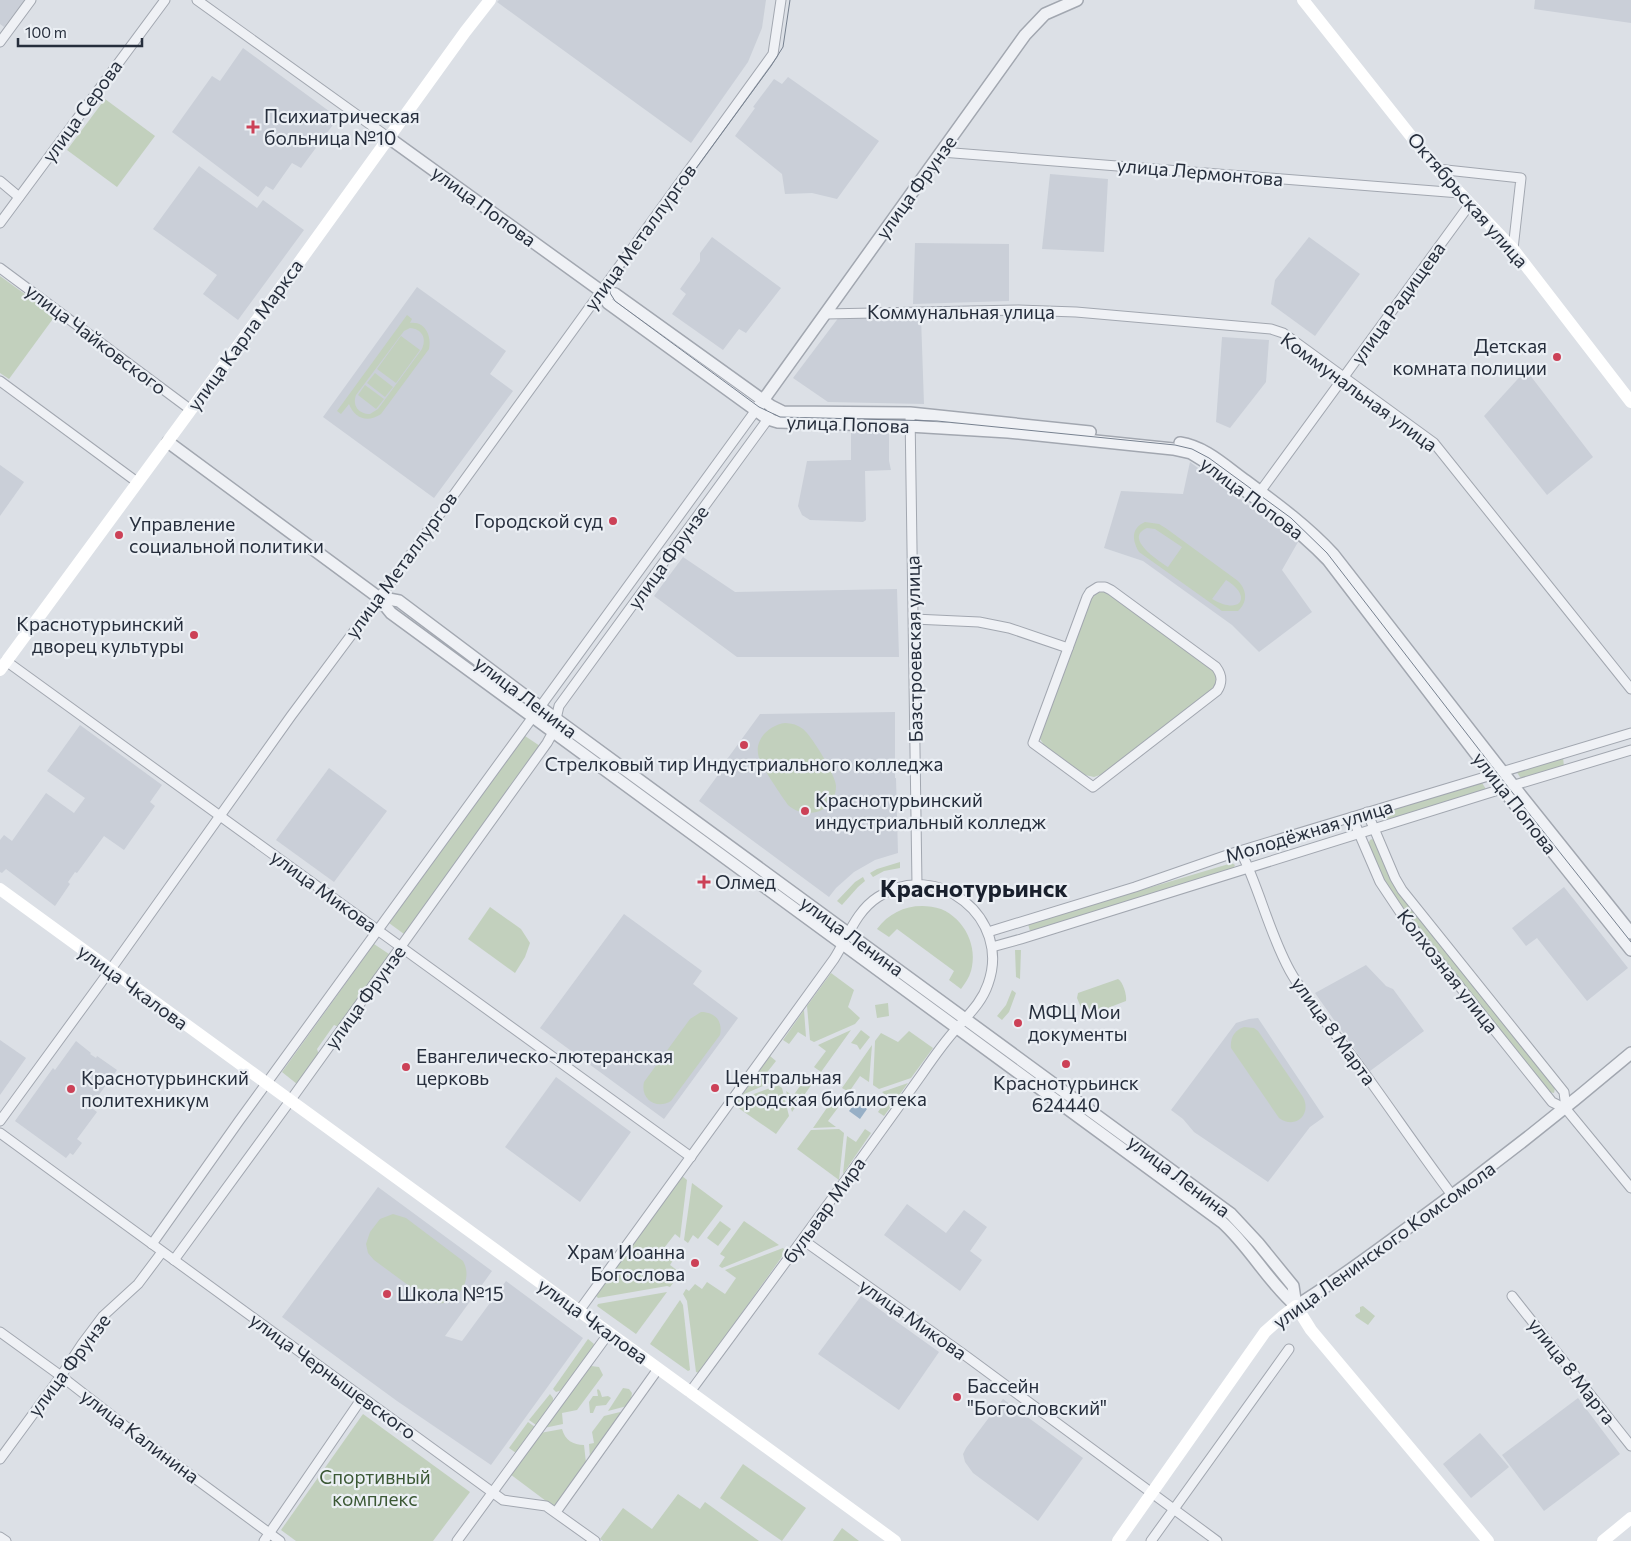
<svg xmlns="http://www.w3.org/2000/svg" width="1631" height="1541" font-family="Commissioner,sans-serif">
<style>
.built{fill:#cacfd8}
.green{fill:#c2d0bd;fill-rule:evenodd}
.water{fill:#97afc6}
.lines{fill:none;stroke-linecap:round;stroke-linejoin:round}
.minor-casing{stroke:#a2a7b0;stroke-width:11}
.tertiary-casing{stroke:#a2a7b0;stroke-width:14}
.minor{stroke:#eff1f5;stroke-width:9}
.tertiary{stroke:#eff1f5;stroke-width:11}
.secondary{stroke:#fff;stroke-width:12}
.tram{stroke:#76808f;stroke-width:1}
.poi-dot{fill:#cc4157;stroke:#ebeff4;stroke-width:2}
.labels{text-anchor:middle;stroke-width:4.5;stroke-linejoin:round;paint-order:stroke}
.street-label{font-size:19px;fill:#262e3c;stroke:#ebeff4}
.poi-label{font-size:19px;fill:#262e3c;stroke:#ebeff4;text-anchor:start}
.park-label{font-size:19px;fill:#3b5834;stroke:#ebeff4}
.district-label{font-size:24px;font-weight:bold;fill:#19202d;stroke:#ebeff4}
</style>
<rect width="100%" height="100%" fill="#dce0e6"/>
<g class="built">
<path d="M0 0H25L4 27 0 24Z"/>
<path d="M499 0H766L762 28 748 62 691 143 497 2Z"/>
<path d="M1535 0H1631V23L1534 9Z"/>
<path d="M243 48 333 114 331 118 335 122 301 168 292 163 273 190 266 186 258 197 172 132 212 76 220 81Z"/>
<path d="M788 77 879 141 837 199 812 193 785 194 782 174 735 136 755 108 753 107 774 79 782 84Z"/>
<path d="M199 166 257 208 263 200 304 230 238 320 203 294 217 275 153 229Z"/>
<path d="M1050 174 1108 179 1104 252 1042 249Z"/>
<path d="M712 237 781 288 746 333 739 329 723 350 672 314 686 294 680 289 700 261V253Z"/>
<path d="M1309 237 1360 274 1315 336 1271 304 1275 280Z"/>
<path d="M915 243 1009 244V301L913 304Z"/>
<path d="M417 287 506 351 490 374 513 391 434 498 323 417Z"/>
<path d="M839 317H921L924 404 828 402 793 378Z"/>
<path d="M1222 337 1269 340 1266 382 1230 428 1216 422Z"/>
<path d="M1526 370 1593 457 1547 495 1484 416Z"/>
<path d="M885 430 889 434V461L891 470 865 471 866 520 863 522 810 520 802 515 798 506 807 461 851 460V431Z"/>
<path d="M1190 462 1298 542 1282 570 1312 612 1259 652 1232 625 1143 561 1104 548 1121 491 1183 494Z"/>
<path d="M0 465 24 482 0 516Z"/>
<path d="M683 557 735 592 897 589 899 657H737L654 596Z"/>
<path d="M895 712V778H896L898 853 875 860 854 872 836 888 829 897 699 801 718 775 717 773 760 714Z"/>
<path d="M80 725 162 785 150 802 155 806 124 850 104 836 77 873 75 872 68 882 70 884 55 906 6 869 2 873 0 872V840L4 835 12 841 46 793 74 813 85 798 47 771Z"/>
<path d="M329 768 387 811 334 882 276 840Z"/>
<path d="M1564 887 1628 968 1587 1001 1537 938 1526 946 1512 928Z"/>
<path d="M624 914 702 971 693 984 738 1018 664 1119 540 1028Z"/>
<path d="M1366 965 1386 986 1393 989 1424 1031 1370 1071 1315 993Z"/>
<path d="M1258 1018 1324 1117 1310 1127 1268 1182 1194 1132 1183 1119 1171 1110 1236 1023 1249 1019Z"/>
<path d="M0 1040 26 1058 0 1095Z"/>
<path d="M76 1041 91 1053 90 1054 96 1058 97 1056 117 1070 90 1107 97 1112 77 1139 82 1143 73 1155 70 1153 66 1158 15 1121 53 1068 55 1070Z"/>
<path d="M556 1077 631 1132 580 1202 505 1147Z"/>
<path d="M378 1187 492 1271 445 1336 462 1341 506 1281 583 1338 491 1465 397 1401 282 1317Z"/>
<path d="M907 1204 946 1233 964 1210 987 1227 970 1251 982 1260 960 1291 884 1235Z"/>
<path d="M861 1296 939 1352 899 1410 818 1354Z"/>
<path d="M1578 1398 1620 1454 1544 1511 1502 1455Z"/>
<path d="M1003 1399 1083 1458 1038 1521 973 1473 965 1462 963 1454 966 1448Z"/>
<path d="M1480 1433 1509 1467 1471 1498 1443 1464Z"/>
</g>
<g class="green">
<path d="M105 99 155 136 117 187 67 150Z"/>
<path d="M0 276 55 316 9 379 0 373Z"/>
<path d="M407 315 412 319 410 323C425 321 432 336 429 349L381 414C368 423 355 419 349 404L341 414 337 411ZM410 328C422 329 427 338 422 349L378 409 370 414C359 414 352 406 356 395L404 331Z"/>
<path d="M401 336 420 350 396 383 377 369Z"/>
<path d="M375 373 393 387 385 397 367 383Z"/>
<path d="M365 385 384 399 376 409 358 395Z"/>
<path d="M1145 522 1159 524 1167 529 1238 581C1247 590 1248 602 1238 611H1222L1139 552C1132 540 1131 528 1145 522ZM1147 528 1155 529 1182 547 1168 567C1159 561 1123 538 1147 528ZM1226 580C1253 596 1241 616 1212 599Z"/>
<path d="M1099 592H1105L1110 594 1213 670C1217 677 1218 681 1213 688L1103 774 1094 777 1085 775 1044 745 1040 739 1039 735 1090 600 1095 594Z"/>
<path d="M785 723C792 723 798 725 803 729 812 736 836 776 836 786 836 812 806 821 788 805 781 795 763 769 759 758 753 740 769 725 785 723Z"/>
<path d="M525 736 540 746 404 934 389 923Z"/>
<path d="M1563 757 1564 767 1522 780 1516 771Z"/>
<path d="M1481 781 1487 791 1383 822 1381 814 1385 810Z"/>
<path d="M1372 839 1374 840 1402 895 1555 1088 1554 1093 1549 1092 1396 899 1383 879 1368 844 1370 840Z"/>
<path d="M900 862V868L884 871 873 877 870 873 877 869Z"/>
<path d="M1232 863 1235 865 1233 869 1030 931 1028 924Z"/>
<path d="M863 877 865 881 858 887 842 905 837 901 855 882Z"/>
<path d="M922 906C928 906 935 907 941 909 965 919 978 947 971 971 969 978 965 983 961 989L949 980 954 971 897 929 889 937 877 929C888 914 904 906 922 906Z"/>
<path d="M490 907 521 929 530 943 525 957 515 973 468 939Z"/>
<path d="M374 944 392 956 339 1027 334 1025 317 1049 319 1055 297 1084 282 1072Z"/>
<path d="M1015 950H1021L1020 979 1016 977Z"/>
<path d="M831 973 854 990 848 1007 860 1018 855 1024 814 1042 810 1040 807 1006Z"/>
<path d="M1118 979C1123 982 1127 995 1126 1001L1087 1016 1084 1015 1077 998 1078 993Z"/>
<path d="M1012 990 1016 993 1009 1012 1002 1020 997 1016 1006 1005Z"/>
<path d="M888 1003 889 1016 877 1018 875 1005Z"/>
<path d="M804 1010 806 1037 798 1032 789 1044 783 1040Z"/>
<path d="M701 1012C715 1012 723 1021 720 1035L671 1101C656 1110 640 1099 644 1082L690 1019Z"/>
<path d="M1244 1027 1254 1028 1258 1031 1303 1097C1312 1114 1296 1130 1279 1118L1231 1048C1230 1037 1235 1030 1244 1027Z"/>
<path d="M851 1030 821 1072 814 1067 826 1051 818 1045Z"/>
<path d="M861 1030 870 1037 860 1050 857 1045 851 1043Z"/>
<path d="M909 1031 933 1048 911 1078 879 1089 873 1085 875 1041 881 1033 898 1042Z"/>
<path d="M872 1045 869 1082 860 1076 849 1092 842 1088Z"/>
<path d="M770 1056 776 1061 765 1075 774 1081 742 1095Z"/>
<path d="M805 1079 812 1084 792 1112 786 1091 793 1096Z"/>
<path d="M908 1083 884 1116 878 1112 888 1097 882 1092Z"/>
<path d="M778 1085 782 1088 789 1116 776 1134 734 1105 738 1100Z"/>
<path d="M833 1099 840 1105 828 1121 836 1127 813 1128Z"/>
<path d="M839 1129 844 1133 839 1180 797 1149 811 1130Z"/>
<path d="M865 1129 871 1133 843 1174 847 1136 856 1142Z"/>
<path d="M682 1176 687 1180 680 1238 675 1234 664 1248 675 1257 670 1265 678 1271 674 1277V1282L670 1287 667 1286 598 1298 596 1296Z"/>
<path d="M692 1183 723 1206 698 1239 693 1235 688 1243 684 1240Z"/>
<path d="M393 1214 406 1218 463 1261C475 1281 454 1310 431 1302L374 1260 368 1253 366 1244 370 1232 380 1219Z"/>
<path d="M720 1221 731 1229 718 1246 707 1238Z"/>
<path d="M744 1221 779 1245 722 1268 719 1266 725 1257 720 1254Z"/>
<path d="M783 1248 786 1251 699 1373 696 1372 687 1301 683 1294 686 1289 689 1291 695 1284 702 1289 707 1282 725 1294 736 1278 725 1270Z"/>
<path d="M667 1292 636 1334 597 1306 598 1304Z"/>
<path d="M680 1300 683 1305 690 1370 688 1371 650 1344Z"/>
<path d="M1363 1306 1375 1316 1368 1325 1356 1317 1355 1315 1360 1312V1307Z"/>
<path d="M588 1339 594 1344 592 1349 562 1390 556 1392 553 1389Z"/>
<path d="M591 1366 599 1367 603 1375 577 1410 562 1413 563 1424 544 1428 587 1368Z"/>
<path d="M623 1388 629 1389 632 1393 631 1399 627 1406 608 1411Z"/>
<path d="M598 1389 600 1391 602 1397 608 1396 611 1398 606 1405 596 1406 593 1413H590L589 1402 593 1396H598L597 1390Z"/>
<path d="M550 1394 553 1398V1401L536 1425 529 1420Z"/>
<path d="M624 1411 590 1458 589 1444 594 1443 592 1432 604 1416Z"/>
<path d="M363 1414 470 1492 433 1541H296L281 1530Z"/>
<path d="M528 1422 535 1427 516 1453 509 1448Z"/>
<path d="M562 1429C565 1440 573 1445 584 1445L586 1463 554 1507 510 1474 540 1433Z"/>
<path d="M743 1464 806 1508 782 1541 720 1498Z"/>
<path d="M678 1494 700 1509 705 1502 759 1541H603L600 1539 623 1508 652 1529Z"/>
<path d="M842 1528 859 1541H833Z"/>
</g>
<path class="water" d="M857 1101 867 1109 860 1119 849 1111Z"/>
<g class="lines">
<defs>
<g id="minor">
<path d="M197 0 389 138"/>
<path d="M0 42 31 0"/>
<path d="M941 152 1460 193"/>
<path d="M1437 169 1521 178 1513 249"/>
<path d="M0 181 19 197"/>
<path d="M0 223 165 0"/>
<path d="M0 268 191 410"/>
<path d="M825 314 1018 310 1076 312 1271 329 1283 333 1434 443 1631 689"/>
<path d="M0 381 137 482"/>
<path d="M910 413 917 885"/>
<path d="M1257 496 1470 204"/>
<path d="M1098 587H1105L1111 590 1216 667C1222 675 1223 682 1217 691L1093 787 1033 743 1087 597 1090 592Z"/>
<path d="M914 619 979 622 1009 628 1068 648"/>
<path d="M6 661 691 1157"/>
<path d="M1367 812 1395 878 1402 890 1564 1092 1566 1109"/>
<path d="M1352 817 1380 882 1400 912 1552 1102 1566 1109 1631 1188"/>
<path d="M1241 852C1260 890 1269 933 1290 971 1308 1003 1333 1030 1355 1060 1388 1105 1419 1151 1452 1195"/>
<path d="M988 932 1135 887 1233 853 1631 733"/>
<path d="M992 947 1021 939 1508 787 1631 750"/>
<path d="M0 1121 116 962 291 716 387 587 773 54 781 0"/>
<path d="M0 1133 503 1500 546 1506 595 1541"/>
<path d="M803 1240 966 1356 1217 1541"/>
<path d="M152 1244 239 1121 756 410"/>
<path d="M174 1260 290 1101 547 743 553 732 559 706 768 419 769 414"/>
<path d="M1512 1296 1631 1446"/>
<path d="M579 1311 834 959C848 937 856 911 878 897 937 858 1012 918 988 984 982 1002 969 1014 957 1028 944 1042 933 1058 922 1074 846 1181 768 1286 690 1392"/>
<path d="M0 1332 61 1376 147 1443 280 1541"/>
<path d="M0 1459 61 1376 82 1344 103 1316 138 1284 162 1252"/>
<path d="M556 1512 658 1369"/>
<path d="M0 1537 6 1541"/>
<path d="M264 1541 362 1398"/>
<path d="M457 1541 609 1333"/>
<path d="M1151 1541 1289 1349"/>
</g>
<g id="tertiary">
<path d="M389 138 601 291 608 303 768 419 778 422 909 426 1008 432 1173 449 1191 453 1204 461C1247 492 1291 522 1328 560L1509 797 1631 950"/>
<path d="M601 291 615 294 771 406 783 412 910 413 1090 432"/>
<path d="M759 406 1025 35 1045 14 1077 0"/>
<path d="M168 442 378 597 391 613 1222 1222C1250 1247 1268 1282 1296 1306"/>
<path d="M1180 443C1206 447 1225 466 1246 481 1277 504 1307 526 1333 554L1519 793 1631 933"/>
<path d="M378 597 399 601 556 719 1231 1214 1258 1243 1293 1286 1296 1306"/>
<path d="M1296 1306C1335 1282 1372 1254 1409 1227 1485 1172 1559 1114 1631 1053"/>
</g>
</defs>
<use href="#minor" class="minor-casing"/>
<use href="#tertiary" class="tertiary-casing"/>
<use href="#minor" class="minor"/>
<use href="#tertiary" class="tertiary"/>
<g class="secondary">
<path d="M1303 0 1437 169 1513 249 1631 402"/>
<path d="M0 670 295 268 465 32 490 0"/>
<path d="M0 889 895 1541"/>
<path d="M1118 1541 1265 1332 1283 1316 1296 1306 1311 1330 1488 1541"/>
<path d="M1603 1541 1631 1518"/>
</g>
<path class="tram" d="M790 0 783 47 771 66 612 283 610 293 615 301 759 407 780 417 937 421 1175 445 1192 449 1209 458 1291 518 1327 553 1508 787 1631 942"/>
</g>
<g class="poi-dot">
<path d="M250.5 119.5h5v5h5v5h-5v5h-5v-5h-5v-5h5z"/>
<circle cx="1557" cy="357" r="5"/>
<circle cx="613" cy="521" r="5"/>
<circle cx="119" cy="535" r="5"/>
<circle cx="194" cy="635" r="5"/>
<circle cx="744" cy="745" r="5"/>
<circle cx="805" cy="811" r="5"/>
<path d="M701.5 874.5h5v5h5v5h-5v5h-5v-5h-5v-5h5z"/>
<circle cx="1018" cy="1023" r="5"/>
<circle cx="1066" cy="1064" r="5"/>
<circle cx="406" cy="1067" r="5"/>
<circle cx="715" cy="1088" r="5"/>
<circle cx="71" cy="1089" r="5"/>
<circle cx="695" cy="1263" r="5"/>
<circle cx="387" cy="1294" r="5"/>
<circle cx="957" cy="1397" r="5"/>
</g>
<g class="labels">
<g class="street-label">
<text transform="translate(82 111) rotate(-54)" y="7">улица Серова</text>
<text transform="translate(1200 172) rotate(5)" y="7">улица Лермонтова</text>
<text transform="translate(916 187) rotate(-54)" y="7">улица Фрунзе</text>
<text transform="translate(1468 200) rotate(49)" y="7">Октябрьская улица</text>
<text transform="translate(484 206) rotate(36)" y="7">улица Попова</text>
<text transform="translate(640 237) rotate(-54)" y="7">улица Металлургов</text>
<text transform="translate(1398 303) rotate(-54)" y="7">улица Радищева</text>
<text x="961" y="319">Коммунальная улица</text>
<text transform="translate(245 335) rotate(-54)" y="7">улица Карла Маркса</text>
<text transform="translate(96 339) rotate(37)" y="7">улица Чайковского</text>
<text transform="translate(1359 392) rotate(36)" y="7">Коммунальная улица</text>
<text transform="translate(848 424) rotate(2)" y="7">улица Попова</text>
<text transform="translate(1252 498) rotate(37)" y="7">улица Попова</text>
<text transform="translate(668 557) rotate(-54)" y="7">улица Фрунзе</text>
<text transform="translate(401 565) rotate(-54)" y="7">улица Металлургов</text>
<text transform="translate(914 649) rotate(-91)" y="7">Базстроевская улица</text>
<text transform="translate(526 697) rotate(37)" y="7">улица Ленина</text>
<text transform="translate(1515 803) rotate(52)" y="7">улица Попова</text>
<text transform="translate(1309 831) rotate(-17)" y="7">Молодёжная улица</text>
<text transform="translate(324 891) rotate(36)" y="7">улица Микова</text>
<text transform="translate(852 936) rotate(36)" y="7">улица Ленина</text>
<text transform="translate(1448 971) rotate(52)" y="7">Колхозная улица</text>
<text transform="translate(133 987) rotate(36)" y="7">улица Чкалова</text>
<text transform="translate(365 997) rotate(-54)" y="7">улица Фрунзе</text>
<text transform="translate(1334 1031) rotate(54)" y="7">улица 8 Марта</text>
<text transform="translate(1179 1176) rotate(37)" y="7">улица Ленина</text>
<text transform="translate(824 1210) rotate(-54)" y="7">бульвар Мира</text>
<text transform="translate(1384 1245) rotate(-36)" y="7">улица Ленинского Комсомола</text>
<text transform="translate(913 1319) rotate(35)" y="7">улица Микова</text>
<text transform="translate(593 1321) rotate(36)" y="7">улица Чкалова</text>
<text transform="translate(69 1365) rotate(-53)" y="7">улица Фрунзе</text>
<text transform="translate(1572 1371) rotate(52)" y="7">улица 8 Марта</text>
<text transform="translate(333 1376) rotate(36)" y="7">улица Чернышевского</text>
<text transform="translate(140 1436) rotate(37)" y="7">улица Калинина</text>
</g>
<g class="poi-label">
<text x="264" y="123">Психиатрическая<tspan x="264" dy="22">больница №10</tspan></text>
<text x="1547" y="353" text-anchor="end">Детская<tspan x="1547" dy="22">комната полиции</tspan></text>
<text x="603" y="528" text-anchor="end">Городской суд</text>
<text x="129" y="531">Управление<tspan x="129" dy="22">социальной политики</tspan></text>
<text x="184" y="631" text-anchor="end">Краснотурьинский<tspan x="184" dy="22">дворец культуры</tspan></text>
<text x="744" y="771" text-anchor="middle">Стрелковый тир Индустриального колледжа</text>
<text x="815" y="807">Краснотурьинский<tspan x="815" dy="22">индустриальный колледж</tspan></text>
<text x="715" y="889">Олмед</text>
<text x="1028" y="1019">МФЦ Мои<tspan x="1028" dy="22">документы</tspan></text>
<text x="416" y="1063">Евангелическо-лютеранская<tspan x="416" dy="22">церковь</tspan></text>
<text x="725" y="1084">Центральная<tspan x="725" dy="22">городская библиотека</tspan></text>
<text x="81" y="1085">Краснотурьинский<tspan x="81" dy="22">политехникум</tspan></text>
<text x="1066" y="1090" text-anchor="middle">Краснотурьинск<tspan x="1066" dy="22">624440</tspan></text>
<text x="685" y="1259" text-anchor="end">Храм Иоанна<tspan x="685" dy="22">Богослова</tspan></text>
<text x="397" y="1301">Школа №15</text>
<text x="967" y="1393">Бассейн<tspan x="967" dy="22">"Богословский"</tspan></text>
</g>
<g class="park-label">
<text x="375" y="1484">Спортивный<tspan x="375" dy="22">комплекс</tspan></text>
</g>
<g class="district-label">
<text x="974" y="897">Краснотурьинск</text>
</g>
</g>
<path d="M18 38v8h124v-8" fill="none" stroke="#262e3c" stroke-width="2.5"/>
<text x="25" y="38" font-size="15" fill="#262e3c" stroke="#ebeff4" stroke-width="4" paint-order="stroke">100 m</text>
</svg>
